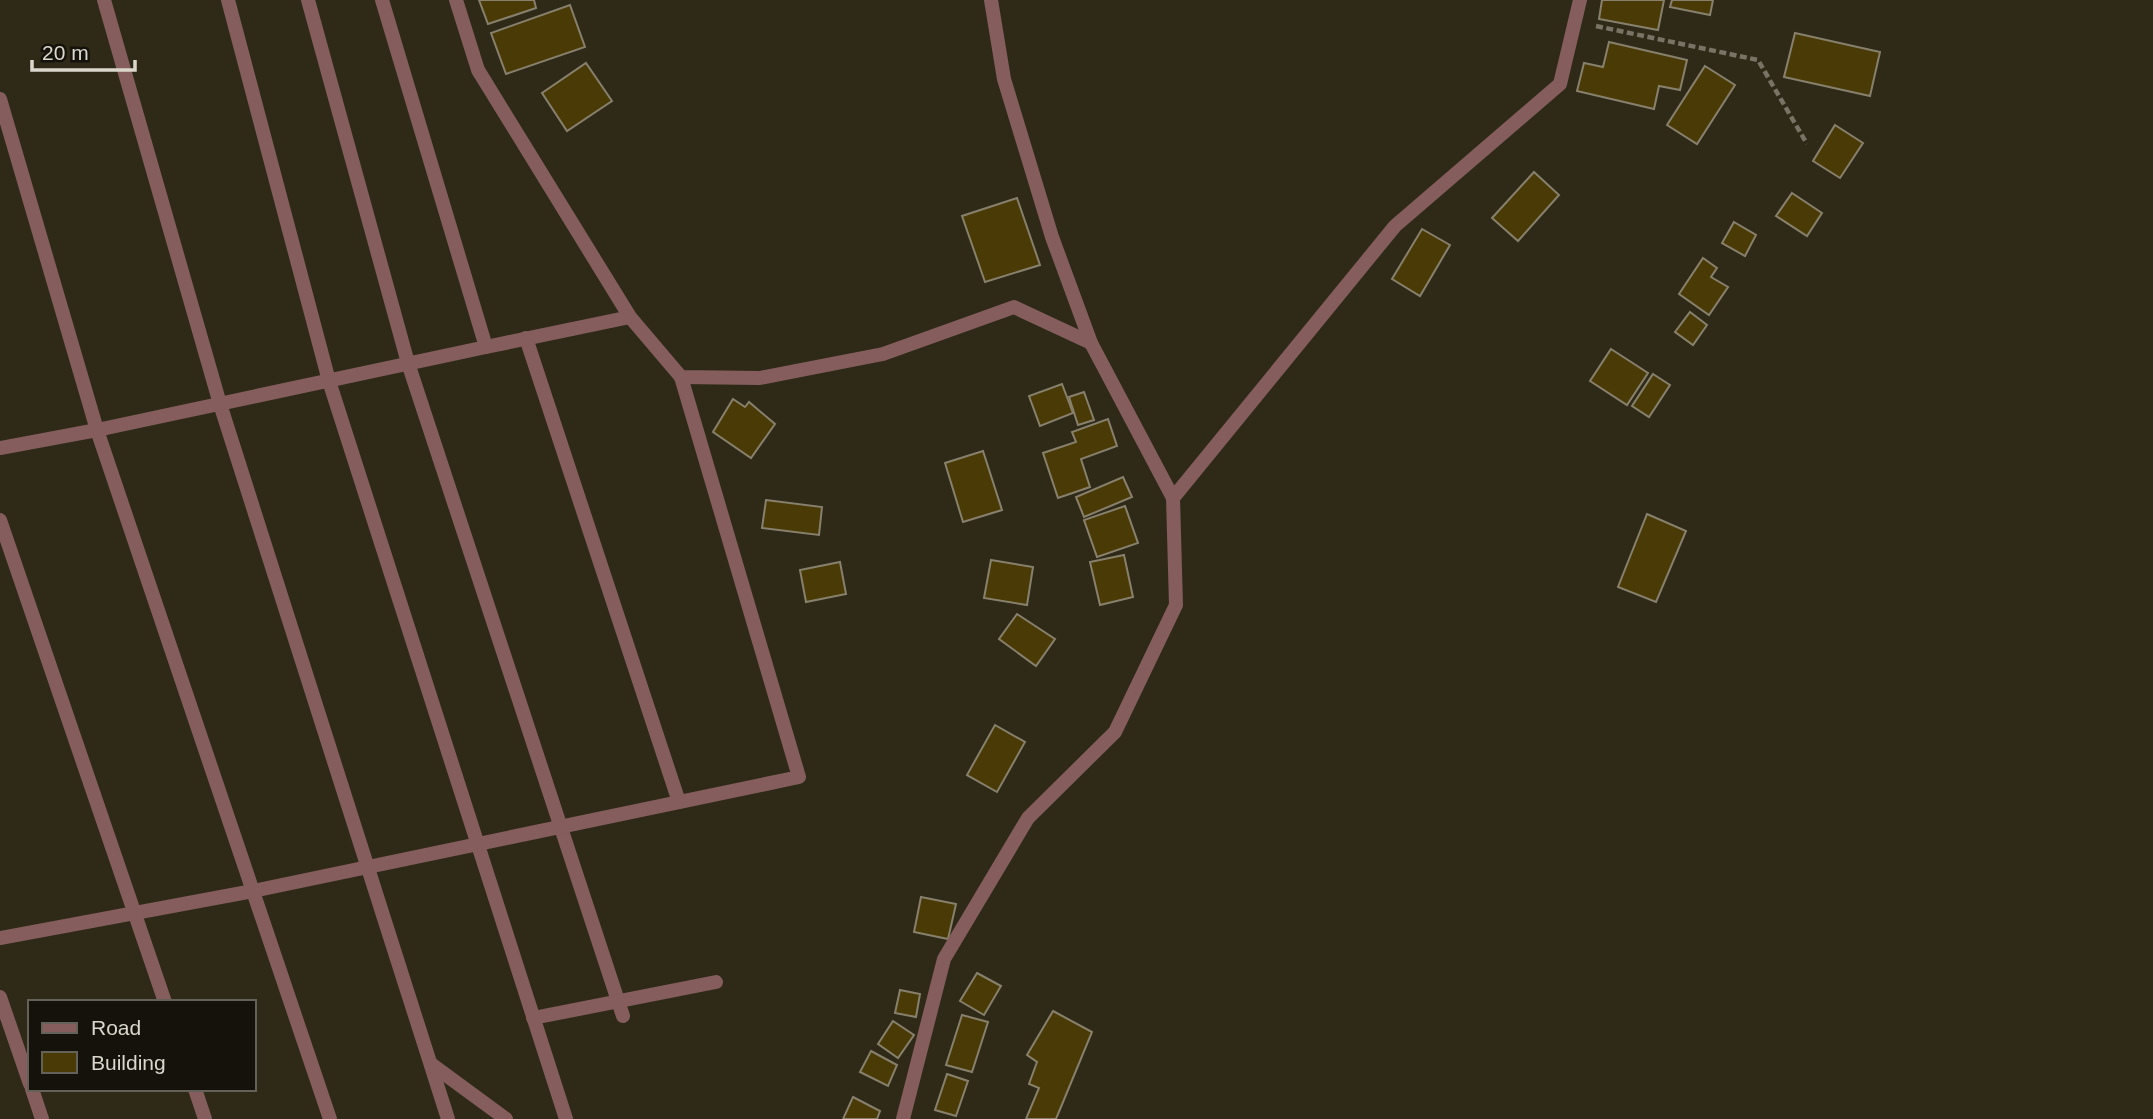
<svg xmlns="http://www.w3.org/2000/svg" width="2153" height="1119" font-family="Helvetica,sans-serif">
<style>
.building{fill:#4a3b06;stroke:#87806c;stroke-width:2}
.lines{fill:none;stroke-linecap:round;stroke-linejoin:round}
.path{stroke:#787364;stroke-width:4.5;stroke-dasharray:7 3.5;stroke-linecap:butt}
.minor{stroke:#845d5c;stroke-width:14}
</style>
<rect width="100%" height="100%" fill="#2f2a18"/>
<g class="building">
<path d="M479 0H534L536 8 488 24Z"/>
<path d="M1602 0H1664L1658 30 1599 19Z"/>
<path d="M1672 0H1713L1710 15 1670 7Z"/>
<path d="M570 5 585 47 506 74 491 33Z"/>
<path d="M1795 33 1880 52 1870 96 1784 77Z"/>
<path d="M1609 42 1687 60 1680 90 1659 86 1654 109 1577 91 1584 63 1603 67Z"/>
<path d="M586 63 612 101 567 131 542 93Z"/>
<path d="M1705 66 1735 85 1697 144 1667 125Z"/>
<path d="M1835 125 1863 143 1840 178 1813 161Z"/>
<path d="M1534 172 1559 195 1518 241 1492 218Z"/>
<path d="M1792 193 1822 213 1807 236 1776 216Z"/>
<path d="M1017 198 1040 265 985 282 962 216Z"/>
<path d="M1734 222 1756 235 1745 256 1722 243Z"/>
<path d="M1422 229 1450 245 1420 296 1392 279Z"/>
<path d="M1703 258 1717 268 1711 277 1728 287 1709 315 1679 294Z"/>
<path d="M1690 312 1707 325 1693 345 1675 332Z"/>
<path d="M1611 349 1648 373 1627 405 1590 381Z"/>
<path d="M1653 374 1670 385 1649 417 1632 406Z"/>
<path d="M1062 384 1073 413 1040 426 1029 396Z"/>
<path d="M1084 392 1094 420 1078 425 1069 397Z"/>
<path d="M733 399 745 407 749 402 775 424 751 458 713 432Z"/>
<path d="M1108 419 1117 446 1081 459 1090 487 1058 498 1043 453 1076 442 1072 432Z"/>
<path d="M983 451 1002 510 963 522 945 463Z"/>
<path d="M1123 477 1132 497 1084 517 1076 497Z"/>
<path d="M766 500 822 507 819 535 762 528Z"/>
<path d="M1125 506 1138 543 1097 557 1084 520Z"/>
<path d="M1647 514 1686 531 1656 602 1618 587Z"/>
<path d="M1124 555 1133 597 1100 605 1090 562Z"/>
<path d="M991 560 1033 567 1027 605 984 598Z"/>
<path d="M840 562 846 594 806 602 800 570Z"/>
<path d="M1017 614 1055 639 1036 666 999 639Z"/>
<path d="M995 725 1025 742 997 792 967 775Z"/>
<path d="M921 897 956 904 948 939 914 932Z"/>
<path d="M977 973 1001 986 984 1015 960 1001Z"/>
<path d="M900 990 920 994 916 1017 895 1013Z"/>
<path d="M1053 1011 1092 1032 1056 1119H1026L1039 1088 1029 1084 1037 1062 1027 1055Z"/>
<path d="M962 1015 988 1022 972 1072 946 1065Z"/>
<path d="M893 1021 914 1035 898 1058 878 1044Z"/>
<path d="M871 1051 897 1065 888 1086 860 1072Z"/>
<path d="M947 1074 968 1081 956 1116 935 1110Z"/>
<path d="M853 1097 880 1111 877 1119H843Z"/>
</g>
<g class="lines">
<path class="path" d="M1596 26 1758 60 1807 144"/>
<g class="minor">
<path d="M104 0 220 404 448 1119"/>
<path d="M228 0 329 381 566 1119"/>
<path d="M308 0 408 363 623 1016"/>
<path d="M456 0 478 70 630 317 681 377 760 378 883 354 1014 307 1091 343"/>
<path d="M0 99 97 430 330 1119"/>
<path d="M526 338 679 802"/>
<path d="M486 347 630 317"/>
<path d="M0 448 97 430 486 347 382 0"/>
<path d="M1173 498 1395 226 1560 84 1580 0"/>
<path d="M0 520 165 1002"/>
<path d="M0 938 253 891 799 777 681 377"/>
<path d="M0 997 30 1084"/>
<path d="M533 1018 716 982"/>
<path d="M431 1064 506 1119"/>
<path d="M32 1089 42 1119"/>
<path d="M195 1089 205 1119"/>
<path d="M903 1119 944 959 1028 818 1115 732 1176 605 1173 498 1091 343 1052 237 1004 79 991 0"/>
</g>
</g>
<rect x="28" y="1000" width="228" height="91" fill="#15120b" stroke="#646158" stroke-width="2"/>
<rect x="42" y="1023" width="35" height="10" fill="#845d5c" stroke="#646158" stroke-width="2"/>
<text x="91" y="1035" font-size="21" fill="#dbd7cc">Road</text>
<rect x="42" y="1052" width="35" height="21" fill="#4a3b06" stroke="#646158" stroke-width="2"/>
<text x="91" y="1070" font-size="21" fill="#dbd7cc">Building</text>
<path d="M32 60v10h103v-10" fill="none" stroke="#dbd7cc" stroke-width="3.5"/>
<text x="42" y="60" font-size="21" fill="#dbd7cc" stroke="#15120b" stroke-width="5" paint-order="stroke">20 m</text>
</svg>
